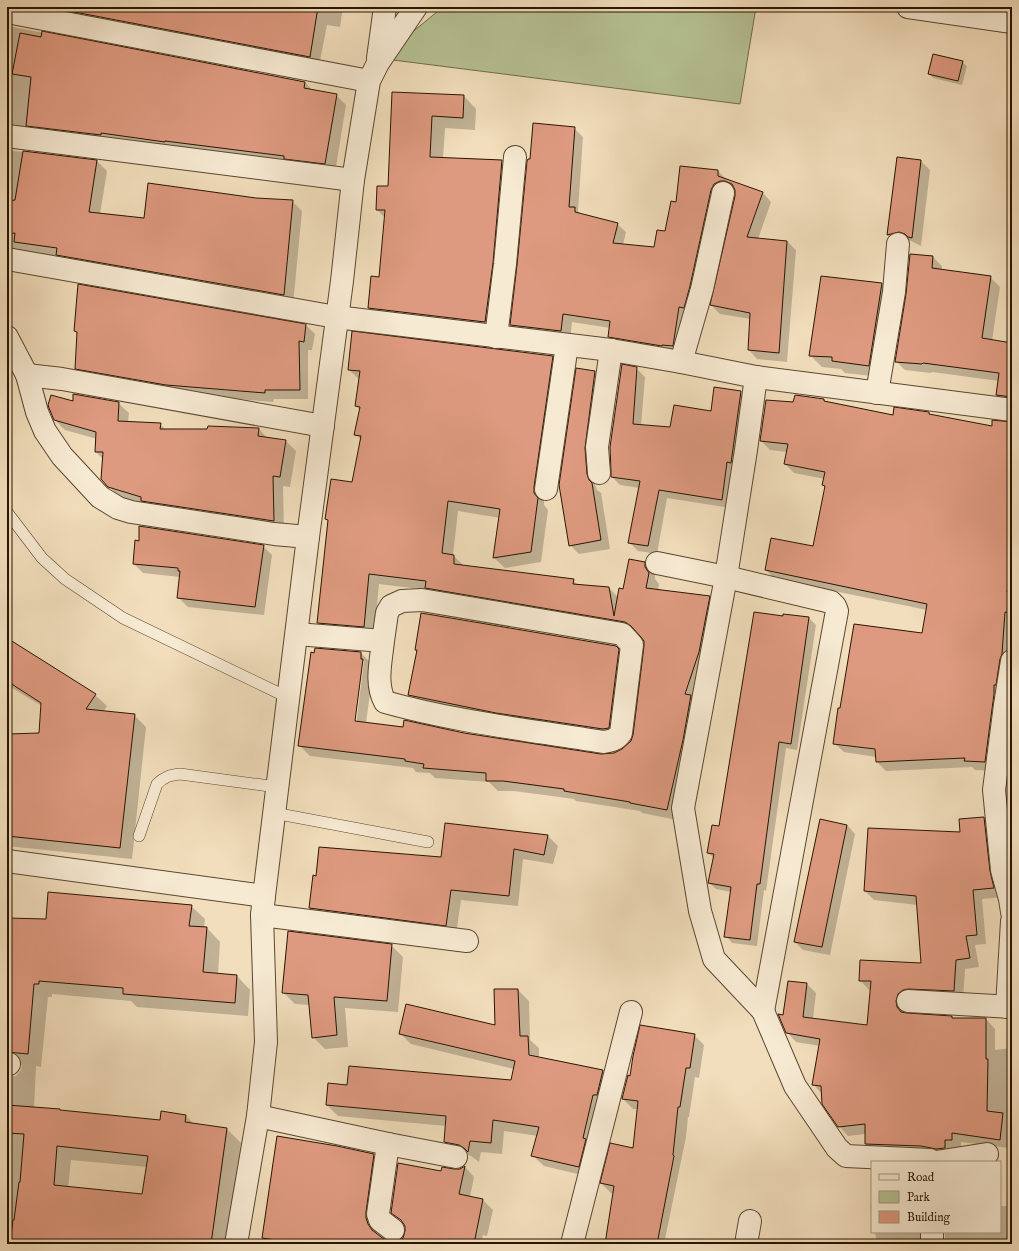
<svg xmlns="http://www.w3.org/2000/svg" width="1019" height="1251" font-family="'IM FELL English',serif">
<style>
.green{fill:#b6c294;stroke:#6f6c4a}
.shadow{fill:#0003;fill-rule:evenodd}
.building{fill:#de9a80;stroke:#281500;fill-rule:evenodd}
.lines{fill:none;stroke-linecap:round;stroke-linejoin:round}
.service-casing{stroke:#5a472f;stroke-width:12}
.minor-casing{stroke:#5a472f;stroke-width:24}
.tertiary-casing{stroke:#5a472f;stroke-width:24}
.service{stroke:#f7ead3;stroke-width:11}
.minor{stroke:#f7ead3;stroke-width:22}
.tertiary{stroke:#f7ead3;stroke-width:22}
</style>
<rect width="100%" height="100%" fill="#f2debc"/>
<filter id="stains"><feTurbulence type="fractalNoise" baseFrequency=".005" numOctaves="4"/><feColorMatrix values="0 0 0 0 .2 0 0 0 0 .09 0 0 0 0 .02 0 0 0 .5 -.17"/></filter>
<radialGradient id="worn" r=".72"><stop offset=".6" stop-color="#630" stop-opacity="0"/><stop offset="1" stop-color="#630" stop-opacity=".3"/></radialGradient>
<path class="green" d="M443 7H756L740 104 393 60 410 34Z"/>
<g class="shadow">
<path d="M7 7H343L340 27 327 25 319 66Z"/>
<path d="M7 26 305 82 313 91 336 95 346 105 335 173 7 139Z"/>
<path d="M962 62 967 66 962 85 933 78 929 74Z"/>
<path d="M393 93 464 96 476 109 475 130 445 128 443 158 502 161 514 173 497 334 381 320 369 308 380 278 385 218 377 210 389 187Z"/>
<path d="M574 128 583 137 578 211 582 215 617 224 626 232 623 245 655 248 666 233 677 203 718 171 727 180 763 193 771 202 758 239 787 241 796 250 787 362 757 359 749 350 751 319 720 314 711 305 736 196 735 189 728 190 681 354 618 346 609 337 610 328 572 322 570 340 520 334 511 325 531 160Z"/>
<path d="M7 150 97 161 107 171 100 214 144 219 256 199 292 201 302 211 293 305 67 265 59 256 16 251H7Z"/>
<path d="M898 158 921 161 930 170 921 246 909 240 897 244 888 235Z"/>
<path d="M933 257 942 266V270L990 277 1000 287 992 341 1012 344V405L1006 404 997 395 999 381 932 372 931 373 905 370 896 361Z"/>
<path d="M882 284 894 296 881 377 845 373 841 369 822 367 810 355Z"/>
<path d="M79 285 306 325 315 334 312 350H308V399H274L273 402 176 394 85 377 76 368 78 334 75 331Z"/>
<path d="M552 357 563 367 544 498V505L548 510 541 562 505 568 494 558 500 518 458 511 453 555 464 566 573 580 578 585 609 588 619 598 644 563 655 574V579L659 584 658 591 709 597 720 608 677 820 642 813 640 811 576 801 574 799 514 791H498L489 782 435 778 430 773 416 772 413 768 310 756 299 745 361 653 371 663 373 671 366 723 464 734 604 755 615 753 623 750 632 741 634 735 645 641 639 633 635 632 436 598 428 590 379 584 374 637 329 633 318 623 328 521 326 519 353 483 362 441 355 434 360 410 356 406 360 380 349 370ZM362 661H364L356 726 354 725Z"/>
<path d="M636 368 645 377 641 426 671 428 711 412 740 392 749 400 731 508 667 498 657 554 638 551 629 542 640 488 620 485 612 477Z"/>
<path d="M595 372 604 381 593 458 595 484 597 490 601 493 610 549 579 554 570 545Z"/>
<path d="M795 396 824 400 826 402 894 416 928 413 931 415 992 427 1012 423V662L994 771 975 770 972 767 886 771 877 762 876 757 844 752 834 743 841 709 922 634 927 610 775 579 766 570 814 547 825 487 823 485 825 479 794 473 785 464 787 452 770 450 761 441 794 403Z"/>
<path d="M74 403H118L129 413 128 422 160 424 166 430H208L209 427 259 429 267 438 286 441 296 451 290 487 283 486 284 531 152 511 120 498 102 479 103 459 96 452 97 439 65 430 55 420Z"/>
<path d="M136 541 263 546 272 555 264 615 188 607 179 598 180 577 143 573 134 564Z"/>
<path d="M784 615 809 618 816 625 797 750 786 748 766 891 764 890 757 946 732 943 726 936 731 892 716 889 709 883 714 858 708 853 720 827Z"/>
<path d="M7 640 95 695 107 706 103 712 134 715 146 727 132 859 7 846V735L40 734 42 706 7 685Z"/>
<path d="M615 647 628 659 618 737 419 704 409 695 417 651 416 650Z"/>
<path d="M1012 759V834L1008 790Z"/>
<path d="M984 818 993 827 1003 897 982 899 986 944 975 945 979 967 965 969 963 1000 904 1010 905 1014 952 1017 954 1019H986L995 1029V1050L1012 1048V1125L1009 1148 961 1142V1149L954 1157 875 1153 866 1144V1134L848 1136 839 1126 822 1094 813 1084 820 1046 796 1042 787 1032 784 1016 807 984 816 993 813 1019 868 1026 871 990H869L860 980 922 964 918 905 874 900 865 891 961 833Z"/>
<path d="M847 825 855 834 830 955 803 950 795 942Z"/>
<path d="M548 836 558 846 553 864 523 859 518 906 461 900 456 935 320 918 310 908 317 877 442 859Z"/>
<path d="M191 906 205 919 204 928H207L220 942 218 975 237 976 250 990 248 1016 137 1007 131 1001 52 994V997H48L41 1067 36 1066 34 1108 160 1121 186 1116 194 1124 227 1129 241 1143 226 1244H7V919L47 920ZM22 1065 21 1070 16 1076 8 1077 9 1072 14 1067ZM71 1160 147 1167 143 1195 68 1188Z"/>
<path d="M391 945 403 957 398 1012 345 1008 348 1047 325 1049 313 1037 310 1005 295 1004 284 993Z"/>
<path d="M518 990 529 1001 530 1040 539 1048V1058L603 1071 614 1082 590 1177 544 1166 532 1155 538 1136 504 1131 502 1154 481 1152 479 1162 471 1156 456 1153 445 1142 446 1126 338 1116 327 1105 348 1086 512 1081 514 1069 411 1044 400 1033 496 1026Z"/>
<path d="M694 1035 704 1045 699 1078 695 1077 689 1117H688L686 1137 664 1244H606L614 1194 611 1193 601 1183 634 1149 638 1109H633L623 1099 631 1077Z"/>
<path d="M373 1155 384 1165 376 1228 378 1236 391 1243H398L403 1239 406 1231V1225L392 1212 442 1172 460 1170 465 1167 474 1177 470 1197 483 1200 493 1210 487 1236 483 1235 481 1244H269L263 1238Z"/>
<path d="M870 1205H872V1216Z"/>
<path d="M1000 1206H1012V1244H945V1232H1000Z"/>
<path d="M875 1232H933L928 1244H877Z"/>
<path d="M587 1241 602 1244H586Z"/>
</g>
<g class="building">
<path d="M48 7H318L310 57Z"/>
<path d="M42 31 305 82 304 88 337 94 325 164 284 159V156L165 141V142L101 133V135L26 126 31 77 12 74 20 33 41 37Z"/>
<path d="M933 54 963 61 958 81 928 74Z"/>
<path d="M392 92 464 95 463 118 432 116 430 157 502 160 493 263 485 322 368 308 371 276 379 277 385 210H376L377 186H388Z"/>
<path d="M533 123 575 127 569 207H575V212L618 223 613 243 654 247 657 230 665 231 671 201 676 202 680 166 718 170V176L763 192 747 237 787 241 779 353 748 350 750 313 710 305 735 196V190L732 184 725 181H720L714 184 711 190 690 286 684 308 679 307 673 346 662 345V346L608 337 610 321 563 314 561 331 510 325 517 265 527 161 528 159H530Z"/>
<path d="M23 151 97 160 89 212 144 218 148 183 256 198 293 200 284 295 56 255 57 248 14 242 15 233 7 234V201L15 200Z"/>
<path d="M897 157 921 160 912 238 908 237 905 234 899 232 887 235Z"/>
<path d="M910 254 933 256 932 268 991 276 982 338 1012 343V397L996 395 999 373 923 363 922 364 895 362 906 294Z"/>
<path d="M821 276 882 283 869 366 832 361V357L809 356Z"/>
<path d="M78 284 306 324 304 342 299 341 300 390H265V393L166 385 75 369 77 332 74 331Z"/>
<path d="M352 331 553 356 534 487V493L538 498 531 552 493 558 500 509 448 501 442 553 454 555V564L574 579 573 584 609 587 614 616 619 588 623 589 629 559 645 562V567L649 573 646 588 710 596 699 652 685 694 691 695 683 740 667 810 630 803V802L564 791V789L503 781H486V773L423 768 424 764 405 761V759L298 746 311 652 314 653 315 648 361 652V659H363L355 721 403 727 404 720 464 733 601 754 614 753 622 749 631 741 633 735 644 646V641L641 637 631 626 625 622 425 588 426 581 369 574 364 627 317 623 328 520 325 519 331 479 352 482 361 436 354 435 360 407 355 406 360 371 348 370Z"/>
<path d="M622 364 637 367 633 424 670 427 674 405 711 411 714 387 741 391 731 463 727 462 722 500 659 490 648 546 628 543 640 481 611 477V472L610 447Z"/>
<path d="M576 368 595 371 585 448 587 474 589 480 592 483 601 540 569 546 559 485Z"/>
<path d="M73 394 119 402 118 421 161 423 160 429H207L208 426 259 428 258 436 286 440 280 477 273 476 274 521 141 501V497L108 487 101 479 103 452H95L96 432 54 420 49 408 48 405 51 395 73 401Z"/>
<path d="M795 395 824 399V401L893 415 894 407 929 412V414L992 426V420L1012 422V535L1008 558H1012V563L1007 592H1012V613L1005 612 1002 654 1000 659 996 685H994V694L985 762 964 761 965 758 876 762 875 749 833 744 838 708H840L854 624 922 633 927 604 765 570 771 538 813 546 825 486 822 485 825 472 784 464 788 444 760 441 766 400 793 402Z"/>
<path d="M139 526 264 545 255 607 177 598 180 571H178V568L133 564 135 540 139 541Z"/>
<path d="M754 612 783 616V614L809 617 791 744 779 742 760 884H757L750 940 724 937 731 887 708 883 714 854 707 853 712 825 719 826Z"/>
<path d="M421 613 616 646 619 649 609 728 603 729 496 713 408 695 417 650H415Z"/>
<path d="M7 638 96 694 86 709 135 714 120 848 7 836V734L39 733 41 703 7 681Z"/>
<path d="M984 817 990 871 994 888 973 890 977 935 966 936 970 958 956 960 954 991 908 989 903 990 898 994 896 1001 897 1007 901 1012 907 1013 952 1016V1018H986V1059H988L987 1111 1003 1113 1000 1140 952 1133V1140H945V1148L936 1149 921 1146 865 1144V1124L838 1127 822 1104 821 1086 812 1085 820 1039 786 1033 778 1014 783 1015 788 981 807 983 803 1017 867 1025 871 981H859L860 960 921 963 916 896 864 891 868 828 960 832 959 819Z"/>
<path d="M820 819 847 825 822 947 794 942Z"/>
<path d="M445 823 548 835 544 855 514 849 509 896 451 890 446 926 309 908 313 875 316 876 319 847 441 857Z"/>
<path d="M48 892 192 905 189 926 207 927 203 972 237 975 235 1003 123 994V988L39 981V984H34L28 1054 7 1052V918L46 919Z"/>
<path d="M288 931 392 944 387 1001 334 997 337 1035 312 1038 308 995 282 993Z"/>
<path d="M494 989H518L520 1036H528L529 1055 603 1070 597 1095H593L583 1138 586 1139 579 1167 531 1156 539 1127 493 1120 491 1143 470 1141 468 1152 464 1148 459 1145 444 1142 446 1116 326 1105 328 1083 347 1085 349 1066 511 1080 515 1061 399 1034 406 1004 495 1025Z"/>
<path d="M640 1025 695 1034 690 1068H686L680 1107H678L673 1155 674 1156 657 1244H605L614 1186 600 1183 610 1143 633 1148 638 1101 622 1099 628 1075 630 1076 633 1056Z"/>
<path d="M7 1105 60 1109V1110L160 1120 161 1111 186 1115 185 1122 227 1128 211 1244H10L13 1220H14L19 1182H20L24 1134 7 1133ZM57 1146 148 1156 142 1194 54 1185Z"/>
<path d="M277 1136 337 1146 374 1154 366 1212V1218L368 1224 372 1230 385 1240 391 1242H397L403 1238 405 1231V1226L401 1220 391 1213 398 1163 441 1171 442 1167 454 1169H460L465 1166 459 1194 483 1199 474 1244H301L262 1238Z"/>
</g>
<g class="lines">
<defs>
<g id="service">
<path d="M7 512 42 558 65 579 123 618 289 698"/>
<path d="M274 813 428 842"/>
<path d="M139 836 157 784C164 777 170 775 180 774L277 787"/>
</g>
<g id="minor">
<path d="M7 12 369 81"/>
<path d="M7 136 353 180"/>
<path d="M7 259 336 317 611 350 681 362 756 377 1012 410"/>
<path d="M7 337 27 375 37 412 45 431 62 456 100 497 118 508 131 512 274 534 308 537"/>
<path d="M496 337 505 264 515 157"/>
<path d="M681 362 702 289 723 193"/>
<path d="M27 375 62 379 323 426"/>
<path d="M756 377 746 450 726 577 683 808 700 911 714 959 763 1011 795 1086 837 1148 846 1156 930 1160 933 1162"/>
<path d="M877 393 894 292 898 244"/>
<path d="M599 473 597 447 611 350"/>
<path d="M546 489 567 345"/>
<path d="M657 563 726 577 831 602 835 606 837 611 763 1011"/>
<path d="M297 634 383 641 387 613 391 606 402 601 422 600 622 634 632 645 621 733C616 740 611 741 603 742 531 730 456 722 385 702 375 684 381 661 383 641"/>
<path d="M1012 661 1005 705 994 790 1002 870 1010 899 1012 912"/>
<path d="M7 861 264 896"/>
<path d="M262 915 467 941"/>
<path d="M908 1001 1012 1007"/>
<path d="M1007 1007 1012 921"/>
<path d="M7 1064H9"/>
<path d="M258 1116 388 1144 456 1157"/>
<path d="M388 1144 378 1214 380 1220 393 1230"/>
<path d="M936 1162 987 1154"/>
<path d="M572 1244 631 1012"/>
<path d="M746 1244 750 1221"/>
<path d="M932 1244V1232"/>
</g>
<g id="tertiary">
<path d="M908 7 1012 22"/>
<path d="M378 58 385 7"/>
<path d="M236 1244 258 1116 266 1042 262 915 264 896 308 537 342 281 353 180 369 81 378 63 416 7"/>
</g>
</defs>
<use href="#service" class="service-casing"/>
<use href="#minor" class="minor-casing"/>
<use href="#tertiary" class="tertiary-casing"/>
<use href="#service" class="service"/>
<use href="#minor" class="minor"/>
<use href="#tertiary" class="tertiary"/>
</g>
<rect width="1019" height="1251" fill="none" stroke="#f2debc" stroke-width="24"/>
<rect x="8" y="8" width="1003" height="1235" fill="none" stroke="#281500" stroke-width="2"/>
<rect x="12" y="12" width="995" height="1227" fill="none" stroke="#281500"/>
<rect x="871" y="1161" width="130" height="72" fill="#f7ead3" stroke="#a4957f"/>
<rect x="879" y="1174" width="20" height="6" fill="#f7ead3" stroke="#a4957f"/>
<text x="907" y="1181" font-size="12" fill="#281500">Road</text>
<rect x="879" y="1191" width="20" height="12" fill="#b6c294" stroke="#a4957f"/>
<text x="907" y="1201" font-size="12" fill="#281500">Park</text>
<rect x="879" y="1211" width="20" height="12" fill="#de9a80" stroke="#a4957f"/>
<text x="907" y="1221" font-size="12" fill="#281500">Building</text>
<rect width="100%" height="100%" filter="url(#stains)"/>
<rect width="100%" height="100%" fill="url(#worn)"/>
</svg>
